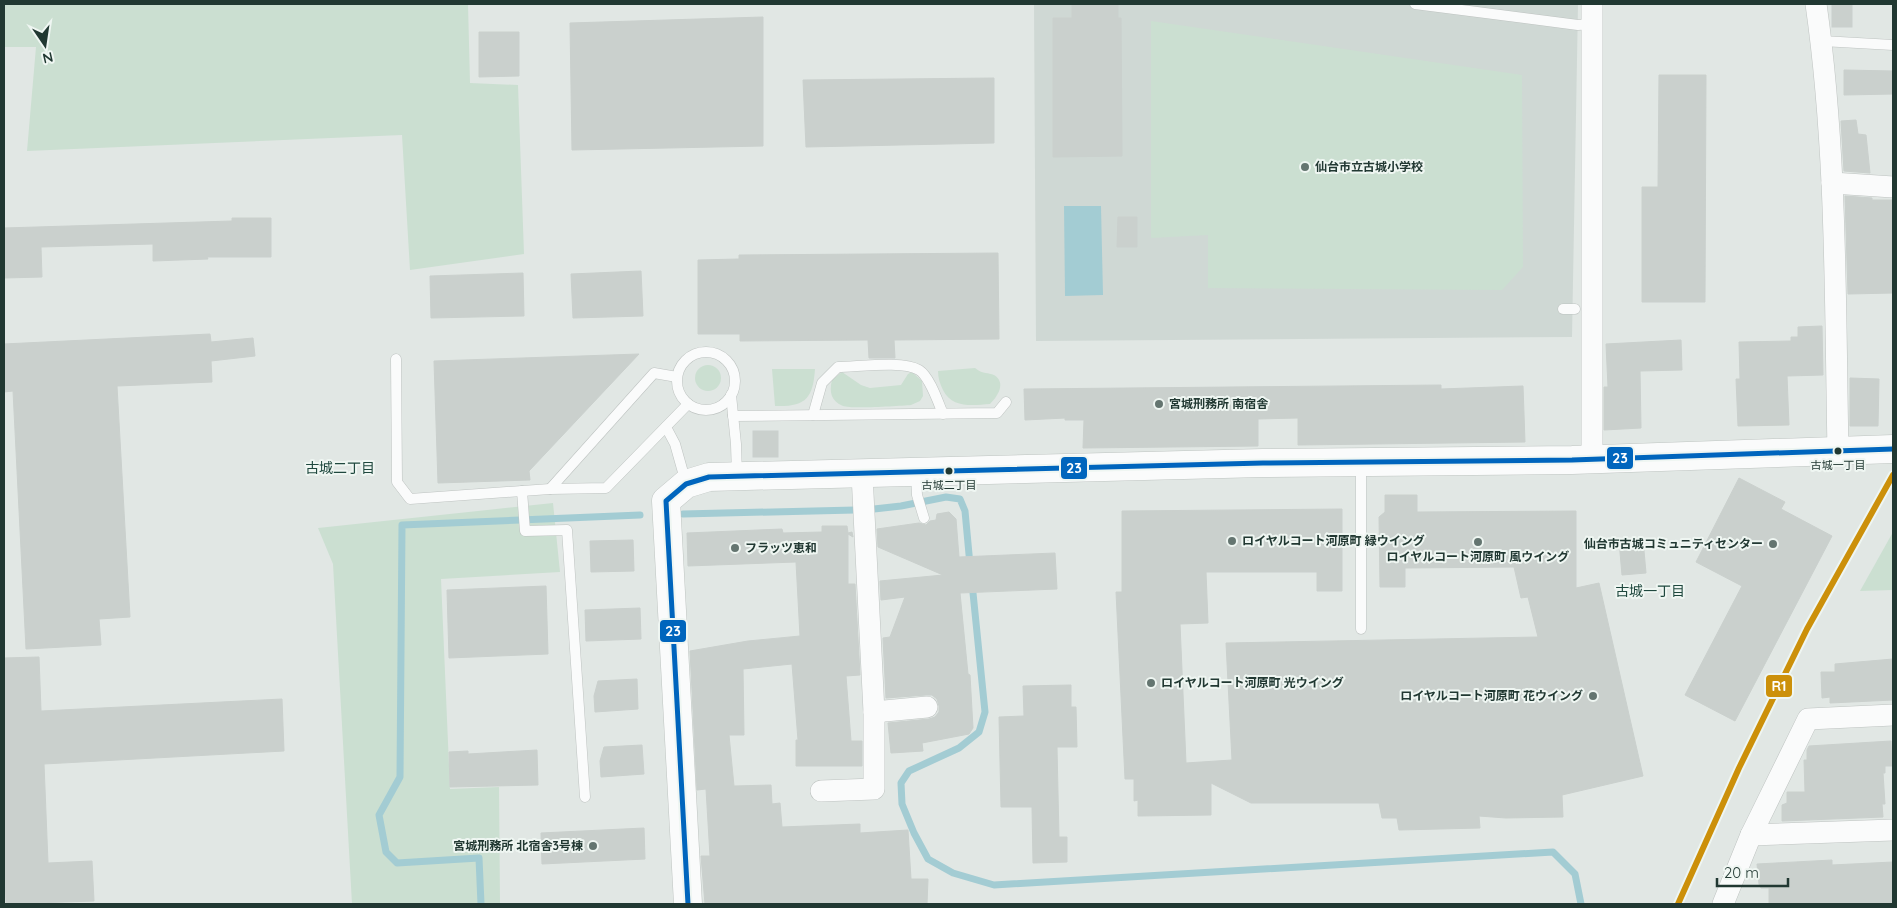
<svg xmlns="http://www.w3.org/2000/svg" width="1897" height="908" font-family="Quicksand,'Noto Sans JP',sans-serif">
<style>
.built{fill:#cfd8d4}
.green{fill:#cbdfd1}
.water{fill:#a3ccd3}
.lines{fill:none;stroke-linecap:round;stroke-linejoin:round}
.stream{stroke:#a3ccd3;stroke-width:7}
.building{fill:#cad0cd;stroke:#cad0cd}
.lane-casing{stroke:#bec3c1;stroke-width:11}
.street-casing{stroke:#bec3c1;stroke-width:22}
.secondary-casing{stroke:#bec4c1;stroke-width:29}
.lane{stroke:#fafbfb;stroke-width:10}
.street{stroke:#fafbfb;stroke-width:21}
.secondary{stroke:#fafbfb;stroke-width:28}
.bus-1-casing{stroke:#eff6f2;stroke-width:9}
.bus-1{stroke:#0065bd;stroke-width:5}
.rail-1-casing{stroke:#eff6f2;stroke-width:10}
.rail-1{stroke:#cc900a;stroke-width:6}
.poi-dot{fill:#647570;stroke:#eff6f2;stroke-width:2}
.bus-dot{fill:#213832;stroke:#eff6f2;stroke-width:2}
.labels{text-anchor:middle;stroke-width:4;stroke-linejoin:round;paint-order:stroke}
.bus-label{font-size:11px;fill:#213832;stroke:#eff6f2}
.poi-label{font-size:12px;font-weight:bold;fill:#213832;stroke:#eff6f2;text-anchor:start}
.neighbourhood-label{font-size:14px;fill:#1f483e;stroke:#eff6f2}
.line-badge{stroke:#eff6f2;stroke-width:2}
.badge-label{font-size:14px;text-anchor:middle;font-weight:bold;fill:#fff}
</style>
<rect width="100%" height="100%" fill="#e1e7e4"/>
<path class="built" d="M1034 4H1578L1572 337 1036 341Z"/>
<g class="green">
<path d="M4 4H468L470 83 518 85 524 254 410 270 402 135 27 151 36 47H4Z"/>
<path d="M1151 21 1522 75 1523 267 1502 290 1208 288V235L1151 238Z"/>
<circle cx="708" cy="378" r="13"/>
<path d="M975 368C984 375 988 372 994 375 1007 383 997 397 990 404 974 405 952 409 943 390 940 384 938 378 938 371Z"/>
<path d="M772 369H815C813 399 805 407 775 406Z"/>
<path d="M842 372 861 385 870 388 901 385 908 374 912 372 922 381 923 396 920 401 911 405C899 406 851 409 843 406 831 401 829 392 832 380Z"/>
<path d="M553 503 560 572 441 579 450 789 499 787 500 904H352L333 564 318 528Z"/>
<path d="M1893 532V590L1860 591Z"/>
</g>
<path class="water" d="M1064 206H1101L1103 295 1065 296Z"/>
<g class="lines">
<g class="stream">
<path d="M874 509 901 506 946 497 960 499 965 511 970 565"/>
<path d="M683 514 855 510"/>
<path d="M972 583 985 712 979 732 959 748 909 771 901 783 902 804 914 833 928 859 953 873 994 885 1553 852 1575 874 1581 904"/>
<path d="M481 904 479 858 397 863 386 852 379 815 400 777 402 525 640 515"/>
</g>
</g>
<g class="building">
<path d="M1072 4H1118V18H1121L1122 156 1053 157V18H1072Z"/>
<rect x="1832" y="4" width="20" height="23"/>
<path d="M763 17V146L572 150 570 23Z"/>
<path d="M479 32H519V76L479 77Z"/>
<path d="M1844 70 1893 71V94L1844 95Z"/>
<path d="M1659 75H1706L1705 302H1642V187H1658Z"/>
<path d="M994 78V143L806 147 803 80Z"/>
<path d="M1856 120 1858 134 1866 135 1870 173 1844 171 1841 121Z"/>
<path d="M1845 196 1872 198V200H1893V293L1848 294Z"/>
<path d="M1118 217H1137V247H1117Z"/>
<path d="M232 218H271V257H207L208 259 153 261V244L41 247 42 277 4 278V228L232 221Z"/>
<path d="M998 253 999 339 894 340 895 358H869L868 340 740 341V334H698V260L739 259V255Z"/>
<path d="M641 271 643 316 573 318 571 274Z"/>
<path d="M523 273 524 316 431 318 430 276Z"/>
<path d="M1822 326 1823 375 1787 376 1789 425 1738 426 1736 379H1740L1739 342 1791 341V337H1798V327Z"/>
<path d="M210 334 211 342 253 338 255 356 211 361 212 382 117 386 130 617 99 619 101 645 26 649 13 391 4 392V344Z"/>
<path d="M1681 340 1682 370 1640 371 1641 428 1604 430V387H1608L1606 344Z"/>
<path d="M639 354 529 471 530 480 438 483 434 361Z"/>
<path d="M1850 378 1879 379 1878 426H1850Z"/>
<path d="M1441 385V389L1523 386 1525 442 1298 445V418L1258 419V446L1083 448 1084 420H1065V418L1025 420 1024 389Z"/>
<rect x="753" y="431" width="25" height="26"/>
<path d="M1739 478 1785 502 1781 509 1832 536 1735 721 1685 695 1742 586 1696 562Z"/>
<path d="M1385 495H1417V512L1576 511V588L1599 583 1643 776 1562 795 1563 817 1506 818 1479 816 1480 828 1399 830 1397 818H1382L1379 803H1251L1211 783V815L1138 816V800L1134 801V779H1125L1116 592H1122V511L1342 509V591H1317V572H1206L1208 623 1180 624 1186 763 1232 760 1226 643 1538 637 1528 597 1521 598 1514 567 1405 568V587H1380L1379 517 1385 512Z"/>
<path d="M949 512 956 519 959 557 1055 553 1057 589 960 593 968 674 970 675 973 728 969 734 922 743 923 751 891 753 888 723 929 719 935 717 939 712V706L937 699 932 695H926L886 698 883 638 890 637 905 597 881 600 880 581 943 575 878 547 877 529 919 523 926 525 930 521 936 520 937 514Z"/>
<path d="M822 526H847L848 533 852 532 853 537 848 534V584H855L860 675 846 676 851 741H862V766H796V740H798L792 664 743 669 744 735H729L734 786 771 785 772 804 780 803 782 827 860 824V833L908 830 911 879H928L927 904 871 903V904H705L701 856H710L706 789 697 790 690 651 748 641 800 636 796 562 688 566 687 533 782 529 783 533 822 532Z"/>
<path d="M633 540 634 571 591 572 590 541Z"/>
<path d="M1643 540 1646 573 1622 575 1619 541Z"/>
<path d="M546 586 548 654 449 658 447 590Z"/>
<path d="M640 608 641 639 586 641 585 610Z"/>
<path d="M39 657 41 711 282 699 284 751 44 764 48 863 92 861 94 901 6 904 4 849V658Z"/>
<path d="M1893 659V700L1830 703V697L1822 698 1821 672H1835V664Z"/>
<path d="M637 679 638 709 595 712 594 696 598 681Z"/>
<path d="M1071 685V707H1076L1077 747H1057L1059 837H1067V862L1033 863 1032 807H1001L999 717 1024 716 1023 686Z"/>
<path d="M1891 741 1892 766H1885V773H1883L1885 804H1882L1883 817 1782 821V805L1787 803V792H1805L1804 760H1807V750L1809 746Z"/>
<path d="M642 745 644 774 601 777 600 761 604 747Z"/>
<path d="M537 750 538 785 450 787 449 752 468 751V754Z"/>
<path d="M644 828 645 859 542 864 541 833Z"/>
<path d="M1832 860V865L1893 862V904H1769V888H1761L1759 884 1757 864Z"/>
</g>
<g class="lines">
<defs>
<g id="lane">
<path d="M1415 4 1578 25 1592 24"/>
<path d="M1822 41 1893 45"/>
<path d="M1563 309H1575"/>
<circle cx="706" cy="381" r="29"/>
<path d="M396 359 397 482 410 499 550 489 606 488 688 404"/>
<path d="M731 395 736 444 737 476"/>
<path d="M813 415 822 383 838 367C857 367 903 360 919 370 930 377 938 402 943 414"/>
<path d="M733 416 997 413 1006 402"/>
<path d="M666 427 675 444 686 483"/>
<path d="M916 474 917 495 924 518"/>
<path d="M550 489 654 373 677 377"/>
<path d="M522 491 525 531 567 530 585 797"/>
<path d="M1361 629V463"/>
</g>
<g id="street">
<path d="M1592 4V460"/>
<path d="M1816 4C1837 151 1835 302 1838 451"/>
<path d="M1832 183 1893 187"/>
<path d="M862 474 874 712 927 707"/>
<path d="M821 791 874 789V712"/>
<path d="M1751 835 1893 830"/>
<path d="M1723 904 1751 835 1808 719 1893 715"/>
</g>
<path id="secondary" d="M688 904 666 501 686 484 709 477 1263 463 1572 460 1893 449"/>
</defs>
<use href="#lane" class="lane-casing"/>
<use href="#street" class="street-casing"/>
<use href="#secondary" class="secondary-casing"/>
<use href="#lane" class="lane"/>
<use href="#street" class="street"/>
<use href="#secondary" class="secondary"/>
<defs>
<path id="bus-1" d="M688 904 666 501 686 484 709 477 1263 463 1572 460 1893 449"/>
</defs>
<use href="#bus-1" class="bus-1-casing"/>
<use href="#bus-1" class="bus-1"/>
<defs>
<path id="rail-1" d="M1678 904 1739 768 1807 629 1893 475"/>
</defs>
<use href="#rail-1" class="rail-1-casing"/>
<use href="#rail-1" class="rail-1"/>
</g>
<g class="poi-dot">
<circle cx="1305" cy="167" r="5"/>
<circle cx="1159" cy="404" r="5"/>
<circle cx="1232" cy="541" r="5"/>
<circle cx="1478" cy="542" r="5"/>
<circle cx="1773" cy="544" r="5"/>
<circle cx="735" cy="548" r="5"/>
<circle cx="1151" cy="683" r="5"/>
<circle cx="1593" cy="696" r="5"/>
<circle cx="593" cy="846" r="5"/>
</g>
<g class="bus-dot">
<circle cx="1838" cy="451" r="4.5"/>
<circle cx="949" cy="471" r="4.5"/>
</g>
<g class="labels">
<g class="bus-label">
<text x="1838" y="469">古城一丁目</text>
<text x="949" y="489">古城二丁目</text>
</g>
<g class="poi-label">
<text x="1315" y="171">仙台市立古城小学校</text>
<text x="1169" y="408">宮城刑務所 南宿舎</text>
<text x="1242" y="545">ロイヤルコート河原町 緑ウイング</text>
<text x="1763" y="548" text-anchor="end">仙台市古城コミュニティセンター</text>
<text x="745" y="552">フラッツ恵和</text>
<text x="1478" y="561" text-anchor="middle">ロイヤルコート河原町 風ウイング</text>
<text x="1161" y="687">ロイヤルコート河原町 光ウイング</text>
<text x="1583" y="700" text-anchor="end">ロイヤルコート河原町 花ウイング</text>
<text x="583" y="850" text-anchor="end">宮城刑務所 北宿舎3号棟</text>
</g>
<g class="neighbourhood-label">
<text x="340" y="473">古城二丁目</text>
<text x="1650" y="596">古城一丁目</text>
</g>
</g>
<g class="line-badge">
<rect x="1606" y="446" width="28" height="24" rx="5" fill="#0065bd"/>
<rect x="1060" y="456" width="28" height="24" rx="5" fill="#0065bd"/>
<rect x="659" y="619" width="28" height="24" rx="5" fill="#0065bd"/>
<rect x="1765" y="674" width="28" height="24" rx="5" fill="#cc900a"/>
</g>
<g class="badge-label">
<text x="1620" y="463">23</text>
<text x="1074" y="473">23</text>
<text x="673" y="636">23</text>
<text x="1779" y="691">R1</text>
</g>
<rect width="1897" height="908" fill="none" stroke="#213832" stroke-width="10"/>
<g transform="translate(45 45) rotate(167)" stroke="#eff6f2" stroke-width="4" paint-order="stroke">
<path d="M0-4L9 19L0 12L-9 19Z" fill="#213832"/>
<text y="-8" font-size="14" font-weight="bold" text-anchor="middle" fill="#213832">N</text>
</g>
<path d="M1717 878v8h71v-8" fill="none" stroke="#213832" stroke-width="2.5"/>
<text x="1724" y="878" font-size="15" fill="#213832" stroke="#eff6f2" stroke-width="4" paint-order="stroke">20 m</text>
</svg>
